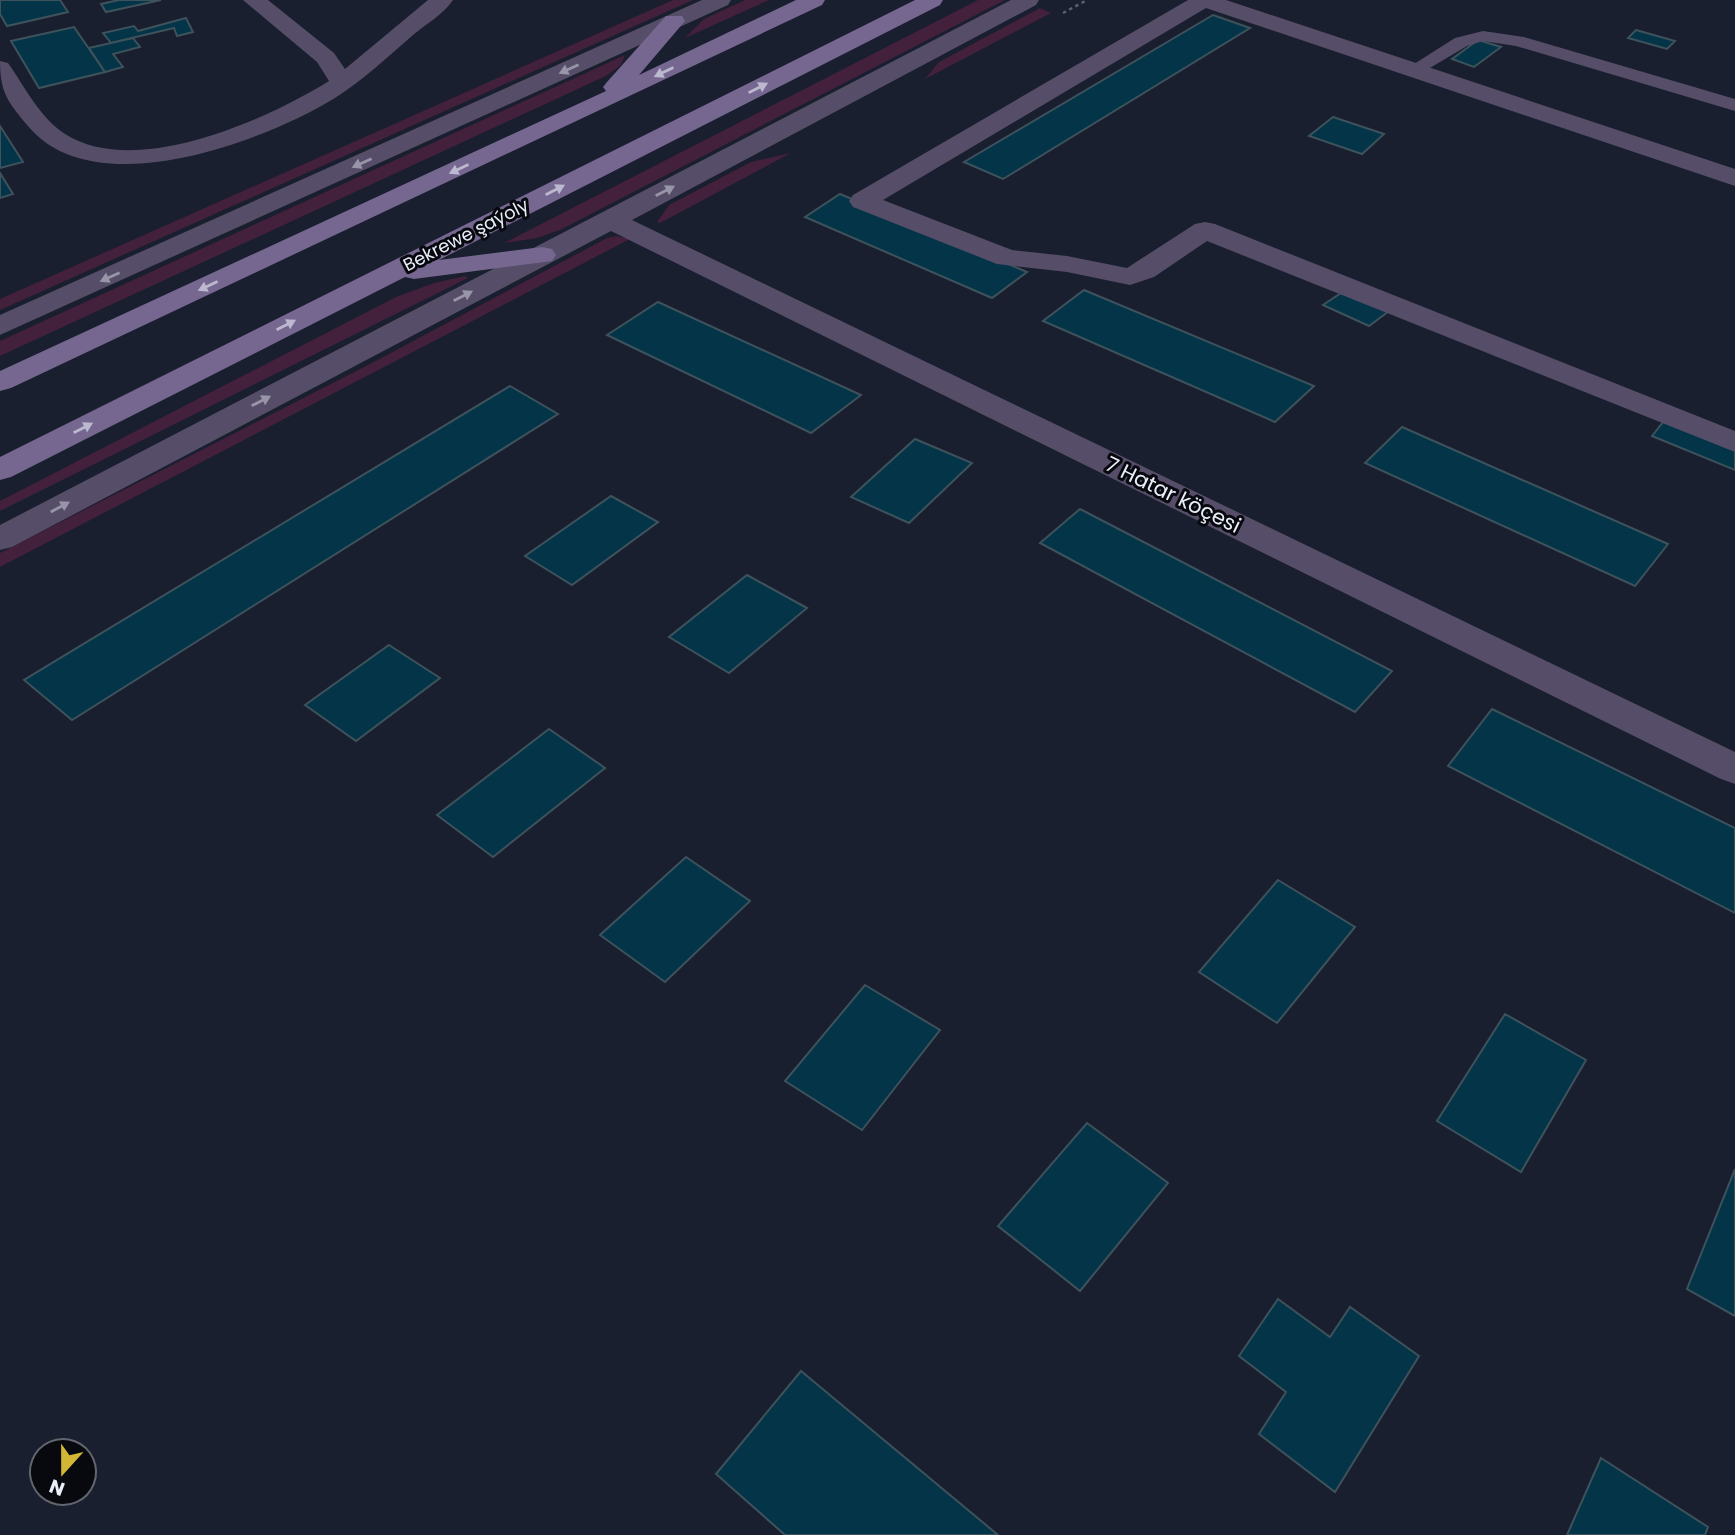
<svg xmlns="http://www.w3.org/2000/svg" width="1735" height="1535" font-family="Poppins,sans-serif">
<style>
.green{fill:#43203c}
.building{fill:#033448;stroke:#3e525c;stroke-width:2}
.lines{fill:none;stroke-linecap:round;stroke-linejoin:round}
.path{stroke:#5a606d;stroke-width:2.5;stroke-dasharray:3.5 3.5;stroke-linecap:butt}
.service{fill:#564d68;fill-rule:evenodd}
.minor{fill:#564d68;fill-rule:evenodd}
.secondary{fill:#766791;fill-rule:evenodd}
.oneway{fill:#9995a9}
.oneway2{fill:#bcb8cf}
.labels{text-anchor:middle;stroke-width:6;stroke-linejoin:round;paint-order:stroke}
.far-street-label{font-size:18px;fill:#eaeef9;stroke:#07090f}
.street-label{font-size:21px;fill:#eaeef9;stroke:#07090f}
</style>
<rect width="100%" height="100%" fill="#191f2e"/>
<g class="green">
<path d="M673 0H693L0 310V299Z"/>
<path d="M745 0H769L685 38 704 19Z"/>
<path d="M978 0H1005L560 230 537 238 504 243Z"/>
<path d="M1040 8 1051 13 925 79 939 62Z"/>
<path d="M625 55 621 65 606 76 0 356V341Z"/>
<path d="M791 153 660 223 657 222 669 205 751 162Z"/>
<path d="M617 236 630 239 0 567V553L368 365 607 238Z"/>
<path d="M465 276 468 278 0 511V501L396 297 434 283Z"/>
</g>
<g class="building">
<path d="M0 0H60L68 12 7 26 0 14Z"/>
<path d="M119 0H161L106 12 101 4Z"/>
<path d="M1213 15 1250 28 1003 179 964 162Z"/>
<path d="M186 18 193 32 177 36 174 28 111 43 103 33 134 26 138 31Z"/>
<path d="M74 27 105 72 39 88 11 41Z"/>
<path d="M1636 30 1675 41 1667 49 1628 38Z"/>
<path d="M133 38 140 47 113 54 123 67 105 72 89 48Z"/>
<path d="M1478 40 1501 47 1474 67 1452 59Z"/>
<path d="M1333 117 1384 134 1362 154 1309 136Z"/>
<path d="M0 126 23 162 0 168Z"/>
<path d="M0 173 13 194 0 198Z"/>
<path d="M840 194 1027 272 992 298 805 217Z"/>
<path d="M1084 290 1314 386 1275 422 1043 321Z"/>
<path d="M1344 291 1389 311 1369 326 1323 305Z"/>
<path d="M658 302 861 395 811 433 607 335Z"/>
<path d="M510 386 558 414 72 720 24 680Z"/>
<path d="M1664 421 1735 450V470L1652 436Z"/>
<path d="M1402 427 1668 544 1635 586 1365 463Z"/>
<path d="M915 439 972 463 909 523 851 497Z"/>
<path d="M611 496 658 522 572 585 525 556Z"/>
<path d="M1080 509 1392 671 1355 712 1040 543Z"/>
<path d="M747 575 807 608 729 673 669 637Z"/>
<path d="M389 645 440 678 356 741 305 705Z"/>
<path d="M1492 709 1735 828V913L1448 766Z"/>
<path d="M549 729 605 768 493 857 437 815Z"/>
<path d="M686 857 750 901 665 982 600 935Z"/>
<path d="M1278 880 1355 927 1277 1023 1199 972Z"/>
<path d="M865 985 940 1030 862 1130 785 1081Z"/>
<path d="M1505 1014 1586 1060 1521 1172 1437 1121Z"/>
<path d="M1087 1123 1168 1183 1080 1291 998 1226Z"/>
<path d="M1735 1169V1316L1687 1289Z"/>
<path d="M1278 1299 1330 1337 1350 1307 1419 1356 1335 1492 1259 1434 1286 1392 1239 1356Z"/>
<path d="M801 1371 998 1535H785L716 1474Z"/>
<path d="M1601 1458 1708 1527 1705 1535H1567Z"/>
</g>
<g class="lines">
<path class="path" d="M1063 13 1087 0"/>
<path class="service" d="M1483 31 1524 37 1735 99V111L1516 46 1483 41 1467 46 1418 75 1412 76 1403 71 1455 38Z"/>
<g class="minor">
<path d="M243 0H268L334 53 345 69 428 0H453C444 14 426 24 413 35 388 57 363 80 335 98 263 142 94 206 28 126 8 102 0 93 0 61L8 63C25 87 40 118 65 134 136 179 266 120 329 81L317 62Z"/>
<path d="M702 0H731L728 5 0 335V315Z"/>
<path d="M1011 0H1039L1036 5 632 220 1735 752V784L1721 779 611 231 12 547 0 550V525Z"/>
<path d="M1188 0H1226L1735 169V186L1206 8 883 200 1012 250 1067 256 1127 268 1195 224 1205 222 1215 224 1735 431V452L1207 241 1154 277 1130 285 1067 272 997 264 853 207 849 201 853 195Z"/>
</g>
<g class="secondary">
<path d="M796 0H825L822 5 11 388 0 391V371L606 91 603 87 607 82 666 16H682L685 21 639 75Z"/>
<path d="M915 0H943L940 5 439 260 542 247 552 249 556 255 552 261 414 279 405 277 11 477 0 480V457Z"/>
</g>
</g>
<defs><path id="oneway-solid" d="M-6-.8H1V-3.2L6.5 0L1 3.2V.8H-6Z" transform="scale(1.75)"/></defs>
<g class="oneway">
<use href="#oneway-solid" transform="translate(569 69) rotate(156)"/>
<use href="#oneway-solid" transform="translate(362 163) rotate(156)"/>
<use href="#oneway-solid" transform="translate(665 191) rotate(-27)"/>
<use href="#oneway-solid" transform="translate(110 277) rotate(156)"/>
<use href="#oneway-solid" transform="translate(463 296) rotate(-27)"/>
<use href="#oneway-solid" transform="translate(261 401) rotate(-27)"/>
<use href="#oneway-solid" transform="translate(60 507) rotate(-28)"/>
</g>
<g class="oneway2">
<use href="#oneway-solid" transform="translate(664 72) rotate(154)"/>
<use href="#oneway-solid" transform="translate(758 88) rotate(-27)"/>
<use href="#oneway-solid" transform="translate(459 169) rotate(155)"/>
<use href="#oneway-solid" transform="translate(555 190) rotate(-27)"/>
<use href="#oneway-solid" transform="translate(208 286) rotate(155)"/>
<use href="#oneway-solid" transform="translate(286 325) rotate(-27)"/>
<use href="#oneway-solid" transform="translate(83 428) rotate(-27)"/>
</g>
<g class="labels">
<g class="far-street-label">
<text transform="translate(466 235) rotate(-27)" y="6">Bekrewe şaýoly</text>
</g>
<g class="street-label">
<text transform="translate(1173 495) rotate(26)" y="7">7 Hatar köçesi</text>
</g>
</g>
<g transform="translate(63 1472) rotate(201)"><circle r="33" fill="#07090f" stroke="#62656d" stroke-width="2"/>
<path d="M0-5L12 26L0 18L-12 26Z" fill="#d4b635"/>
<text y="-10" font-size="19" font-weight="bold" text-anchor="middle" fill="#eaeef9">N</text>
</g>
</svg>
